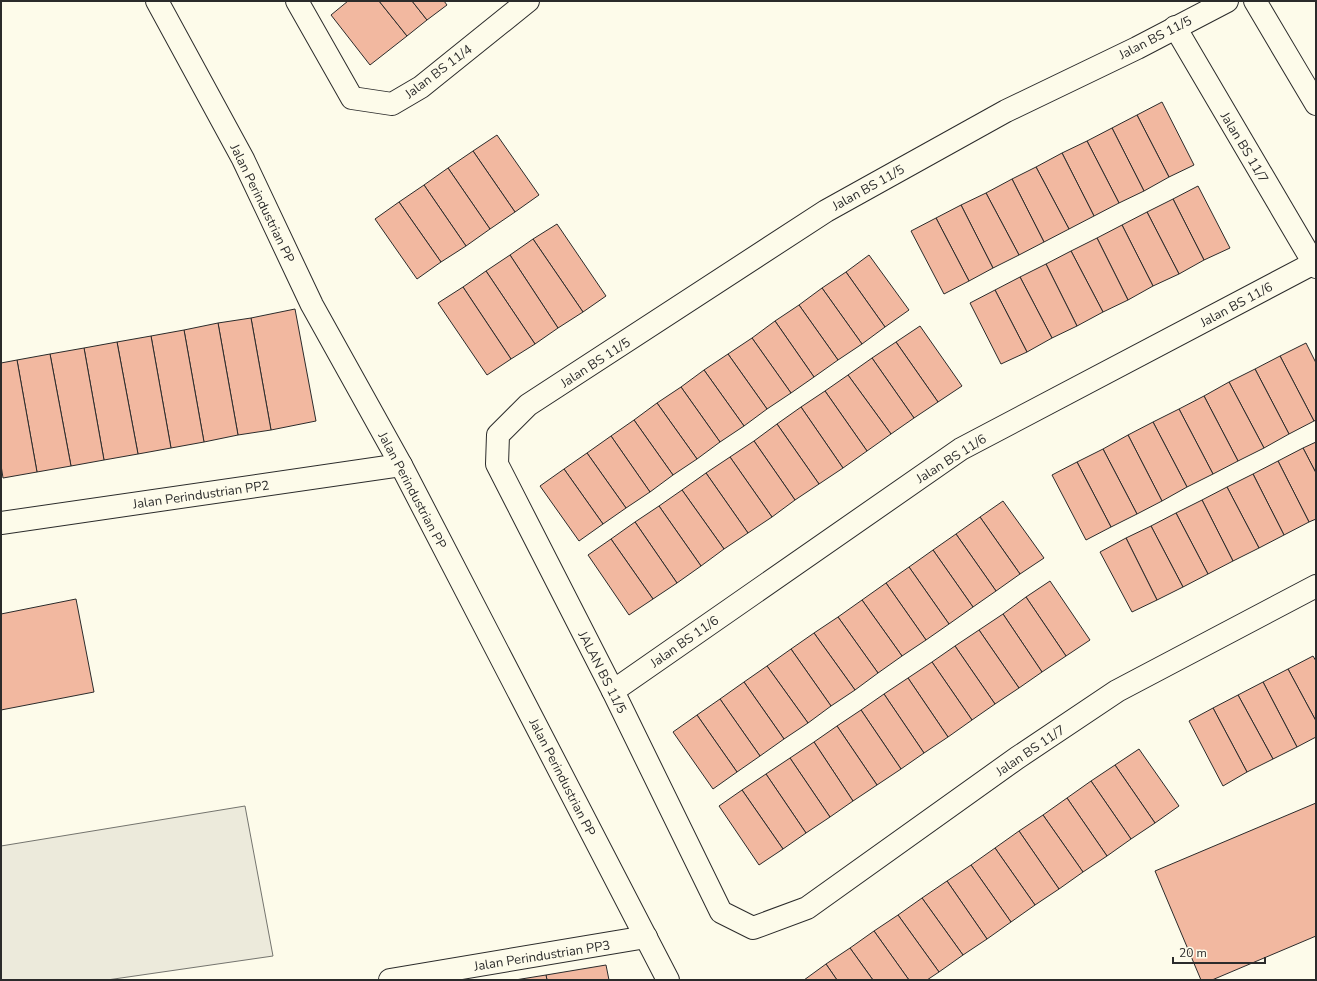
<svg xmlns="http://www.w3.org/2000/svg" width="1317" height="981" font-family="'Nunito Sans',sans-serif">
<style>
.parking{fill:#eceadb;stroke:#74746e}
.building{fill:#f2b8a0;stroke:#2b2b2b}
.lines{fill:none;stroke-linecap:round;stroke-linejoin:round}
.minor-casing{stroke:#2b2b2b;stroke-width:24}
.minor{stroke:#fdfbea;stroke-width:22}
.labels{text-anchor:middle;stroke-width:3;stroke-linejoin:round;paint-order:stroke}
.street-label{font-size:13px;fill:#2b2b2b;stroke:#fdfbea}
</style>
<rect width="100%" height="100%" fill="#fdfbea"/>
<path class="parking" d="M245 806 273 956 107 980H1V846Z"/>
<g class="building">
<path d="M348 1H379L407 36 370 65 331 15Z"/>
<path d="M379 1H412L427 20 407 36Z"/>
<path d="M412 1H444L447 5 427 20Z"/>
<path d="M1162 102 1194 165 1169 177 1137 115Z"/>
<path d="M1137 115 1169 177 1144 191 1112 128Z"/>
<path d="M1112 128 1144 191 1119 203 1087 141Z"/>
<path d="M497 135 539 195 515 212 473 151Z"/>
<path d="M1087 141 1119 203 1094 216 1062 153Z"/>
<path d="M473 151 515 212 490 229 448 168Z"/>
<path d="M1062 153 1094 216 1069 229 1036 167Z"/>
<path d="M1036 167 1069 229 1044 242 1012 179Z"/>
<path d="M448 168 490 229 466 246 424 185Z"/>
<path d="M1012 179 1044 242 1019 255 986 193Z"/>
<path d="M424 185 466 246 441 262 399 202Z"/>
<path d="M1198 186 1230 248 1204 260 1173 199Z"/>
<path d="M986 193 1019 255 993 268 961 205Z"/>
<path d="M1173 199 1204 260 1179 274 1147 212Z"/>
<path d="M399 202 441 262 417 279 375 219Z"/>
<path d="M961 205 993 268 969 281 936 218Z"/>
<path d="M1147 212 1179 274 1153 286 1122 225Z"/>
<path d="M936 218 969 281 944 294 911 231Z"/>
<path d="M557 224 606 296 583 312 533 239Z"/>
<path d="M1122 225 1153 286 1128 300 1097 238Z"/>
<path d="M1097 238 1128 300 1103 312 1071 251Z"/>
<path d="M533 239 583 312 558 328 510 255Z"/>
<path d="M1071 251 1103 312 1077 326 1046 264Z"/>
<path d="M510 255 558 328 535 344 486 271Z"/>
<path d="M869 255 909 310 885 327 846 272Z"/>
<path d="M1046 264 1077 326 1052 338 1020 277Z"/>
<path d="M486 271 535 344 511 359 463 287Z"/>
<path d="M846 272 885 327 862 344 822 288Z"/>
<path d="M1020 277 1052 338 1027 352 995 290Z"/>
<path d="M463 287 511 359 487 375 438 303Z"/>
<path d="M822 288 862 344 838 360 799 305Z"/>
<path d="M995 290 1027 352 1001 364 970 303Z"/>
<path d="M799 305 838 360 814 377 775 321Z"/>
<path d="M295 309 316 421 271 430 251 318Z"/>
<path d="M251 318 271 430 238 435 218 323Z"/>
<path d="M775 321 814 377 791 393 752 338Z"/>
<path d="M218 323 238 435 204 442 184 330Z"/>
<path d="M920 326 962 386 938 402 896 342Z"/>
<path d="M184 330 204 442 171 448 151 336Z"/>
<path d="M151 336 171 448 138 454 117 342Z"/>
<path d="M752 338 791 393 767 409 728 354Z"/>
<path d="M117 342 138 454 104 460 84 348Z"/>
<path d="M896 342 938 402 914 418 872 358Z"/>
<path d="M1306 343 1316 363V420L1314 421 1280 356Z"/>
<path d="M84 348 104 460 71 466 50 354Z"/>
<path d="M50 354 71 466 37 472 17 360Z"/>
<path d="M728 354 767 409 744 426 704 370Z"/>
<path d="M1280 356 1314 421 1289 434 1255 369Z"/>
<path d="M872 358 914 418 891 434 848 375Z"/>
<path d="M17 360 37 472 3 478 1 465V363Z"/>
<path d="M1255 369 1289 434 1264 448 1229 382Z"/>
<path d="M704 370 744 426 720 442 681 387Z"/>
<path d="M848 375 891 434 867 451 825 391Z"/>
<path d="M1229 382 1264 448 1238 461 1204 396Z"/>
<path d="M681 387 720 442 697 459 657 403Z"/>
<path d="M825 391 867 451 843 468 801 407Z"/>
<path d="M1204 396 1238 461 1213 474 1179 409Z"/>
<path d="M657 403 697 459 673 475 634 420Z"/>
<path d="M801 407 843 468 819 484 777 424Z"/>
<path d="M1179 409 1213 474 1187 487 1153 422Z"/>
<path d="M634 420 673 475 650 492 611 436Z"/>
<path d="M1153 422 1187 487 1162 501 1128 435Z"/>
<path d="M777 424 819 484 795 500 754 441Z"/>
<path d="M1128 435 1162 501 1137 514 1103 449Z"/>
<path d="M611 436 650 492 626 508 587 453Z"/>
<path d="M754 441 795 500 772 517 730 457Z"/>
<path d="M1316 442V473L1303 448Z"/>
<path d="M1303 448 1316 473V519L1309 522 1278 461Z"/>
<path d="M1103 449 1137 514 1111 527 1077 462Z"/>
<path d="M587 453 626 508 603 524 564 469Z"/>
<path d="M730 457 772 517 748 533 706 473Z"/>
<path d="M1278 461 1309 522 1284 535 1253 474Z"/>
<path d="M1077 462 1111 527 1086 540 1052 475Z"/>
<path d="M564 469 603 524 579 541 540 486Z"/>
<path d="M706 473 748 533 724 549 682 490Z"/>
<path d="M1253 474 1284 535 1259 548 1227 487Z"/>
<path d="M1227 487 1259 548 1233 561 1202 500Z"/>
<path d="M682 490 724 549 701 566 659 506Z"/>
<path d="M1202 500 1233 561 1208 574 1176 513Z"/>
<path d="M1003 501 1044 558 1020 574 980 517Z"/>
<path d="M659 506 701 566 677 583 635 522Z"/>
<path d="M1176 513 1208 574 1183 587 1151 526Z"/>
<path d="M980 517 1020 574 996 591 956 534Z"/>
<path d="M635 522 677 583 653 599 611 539Z"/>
<path d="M1151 526 1183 587 1157 600 1126 538Z"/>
<path d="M956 534 996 591 973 607 933 550Z"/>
<path d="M1126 538 1157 600 1132 612 1100 552Z"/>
<path d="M611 539 653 599 629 615 588 555Z"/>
<path d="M933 550 973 607 949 624 909 567Z"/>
<path d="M909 567 949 624 926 640 886 583Z"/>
<path d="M1050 581 1090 640 1066 656 1026 597Z"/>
<path d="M886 583 926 640 902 656 862 600Z"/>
<path d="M1026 597 1066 656 1042 672 1003 614Z"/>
<path d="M76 599 94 692 1 710V614Z"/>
<path d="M862 600 902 656 878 673 838 617Z"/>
<path d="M1003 614 1042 672 1019 688 979 630Z"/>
<path d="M838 617 878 673 855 690 814 633Z"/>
<path d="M979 630 1019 688 995 704 955 646Z"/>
<path d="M814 633 855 690 831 706 791 649Z"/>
<path d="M955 646 995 704 972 720 932 662Z"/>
<path d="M791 649 831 706 808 723 767 666Z"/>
<path d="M1313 656 1316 661V721L1288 669Z"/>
<path d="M932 662 972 720 948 737 908 678Z"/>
<path d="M767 666 808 723 784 739 744 682Z"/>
<path d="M1288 669 1316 721V737L1297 747 1263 682Z"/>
<path d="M908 678 948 737 924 753 884 694Z"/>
<path d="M744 682 784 739 760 756 720 699Z"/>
<path d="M1263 682 1297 747 1273 759 1238 695Z"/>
<path d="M884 694 924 753 901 769 861 710Z"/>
<path d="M1238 695 1273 759 1247 772 1213 708Z"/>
<path d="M720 699 760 756 737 772 697 715Z"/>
<path d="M1213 708 1247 772 1223 786 1189 721Z"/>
<path d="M861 710 901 769 877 785 837 726Z"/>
<path d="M697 715 737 772 713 789 673 732Z"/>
<path d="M837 726 877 785 853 801 814 742Z"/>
<path d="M814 742 853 801 830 817 790 758Z"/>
<path d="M1139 749 1179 806 1155 823 1115 765Z"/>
<path d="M790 758 830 817 806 833 766 774Z"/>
<path d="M1115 765 1155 823 1131 839 1091 781Z"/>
<path d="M766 774 806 833 783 849 742 790Z"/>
<path d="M1091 781 1131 839 1107 856 1067 798Z"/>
<path d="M742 790 783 849 759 865 719 806Z"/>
<path d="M1067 798 1107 856 1083 872 1043 815Z"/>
<path d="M1316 803V936L1212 980H1201L1155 871Z"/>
<path d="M1043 815 1083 872 1059 889 1019 831Z"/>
<path d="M1019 831 1059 889 1035 905 995 848Z"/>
<path d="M995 848 1035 905 1011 922 971 865Z"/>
<path d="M971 865 1011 922 987 939 947 881Z"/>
<path d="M947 881 987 939 963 955 922 898Z"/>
<path d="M922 898 963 955 939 972 898 915Z"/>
<path d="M898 915 939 972 927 980H909L874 931Z"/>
<path d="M874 931 909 980H873L850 948Z"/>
<path d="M850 948 873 980H837L826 964Z"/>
<path d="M826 964 837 980H804Z"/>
<path d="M606 965 609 980H547L546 975Z"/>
<path d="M546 975 547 980H515Z"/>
</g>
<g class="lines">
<defs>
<g id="minor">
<path d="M157 1 243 159 312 305 401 465 668 980"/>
<path d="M297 1 352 98 392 104 421 87 528 1"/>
<path d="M1227 1 1137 48 1006 111 826 211 528 405 498 435 497 464 613 691 721 912 753 928 807 908 1017 758 1117 691 1316 586"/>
<path d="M1255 1 1316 104"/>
<path d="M1175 27 1316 267"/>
<path d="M1 523 401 465"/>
<path d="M613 691 961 449 1314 263"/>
<path d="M390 980 646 937"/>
</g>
</defs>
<use href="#minor" class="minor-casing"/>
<use href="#minor" class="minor"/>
</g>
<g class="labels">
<g class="street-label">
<text transform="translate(1155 37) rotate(-27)" y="5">Jalan BS 11/5</text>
<text transform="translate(438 71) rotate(-37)" y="5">Jalan BS 11/4</text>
<text transform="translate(1245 147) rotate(59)" y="5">Jalan BS 11/7</text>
<text transform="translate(868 187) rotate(-29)" y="5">Jalan BS 11/5</text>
<text transform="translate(263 203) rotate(64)" y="5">Jalan Perindustrian PP</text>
<text transform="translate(1236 304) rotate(-28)" y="5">Jalan BS 11/6</text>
<text transform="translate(595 362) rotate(-33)" y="5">Jalan BS 11/5</text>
<text transform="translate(951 458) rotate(-32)" y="5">Jalan BS 11/6</text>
<text transform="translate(413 490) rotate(62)" y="5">Jalan Perindustrian PP</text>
<text transform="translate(201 494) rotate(-8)" y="5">Jalan Perindustrian PP2</text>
<text transform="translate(684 641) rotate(-35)" y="5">Jalan BS 11/6</text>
<text transform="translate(603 672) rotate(63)" y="5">JALAN BS 11/5</text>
<text transform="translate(1030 750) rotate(-34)" y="5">Jalan BS 11/7</text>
<text transform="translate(563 777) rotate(63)" y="5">Jalan Perindustrian PP</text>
<text transform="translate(542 955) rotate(-9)" y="5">Jalan Perindustrian PP3</text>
</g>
</g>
<rect width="1317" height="981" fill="none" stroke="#2b2b2b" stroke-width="4"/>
<path d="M1173 957v6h92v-6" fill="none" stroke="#2b2b2b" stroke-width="2"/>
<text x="1179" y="957" font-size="12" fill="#2b2b2b" stroke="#fdfbea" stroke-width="3" paint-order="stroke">20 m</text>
</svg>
